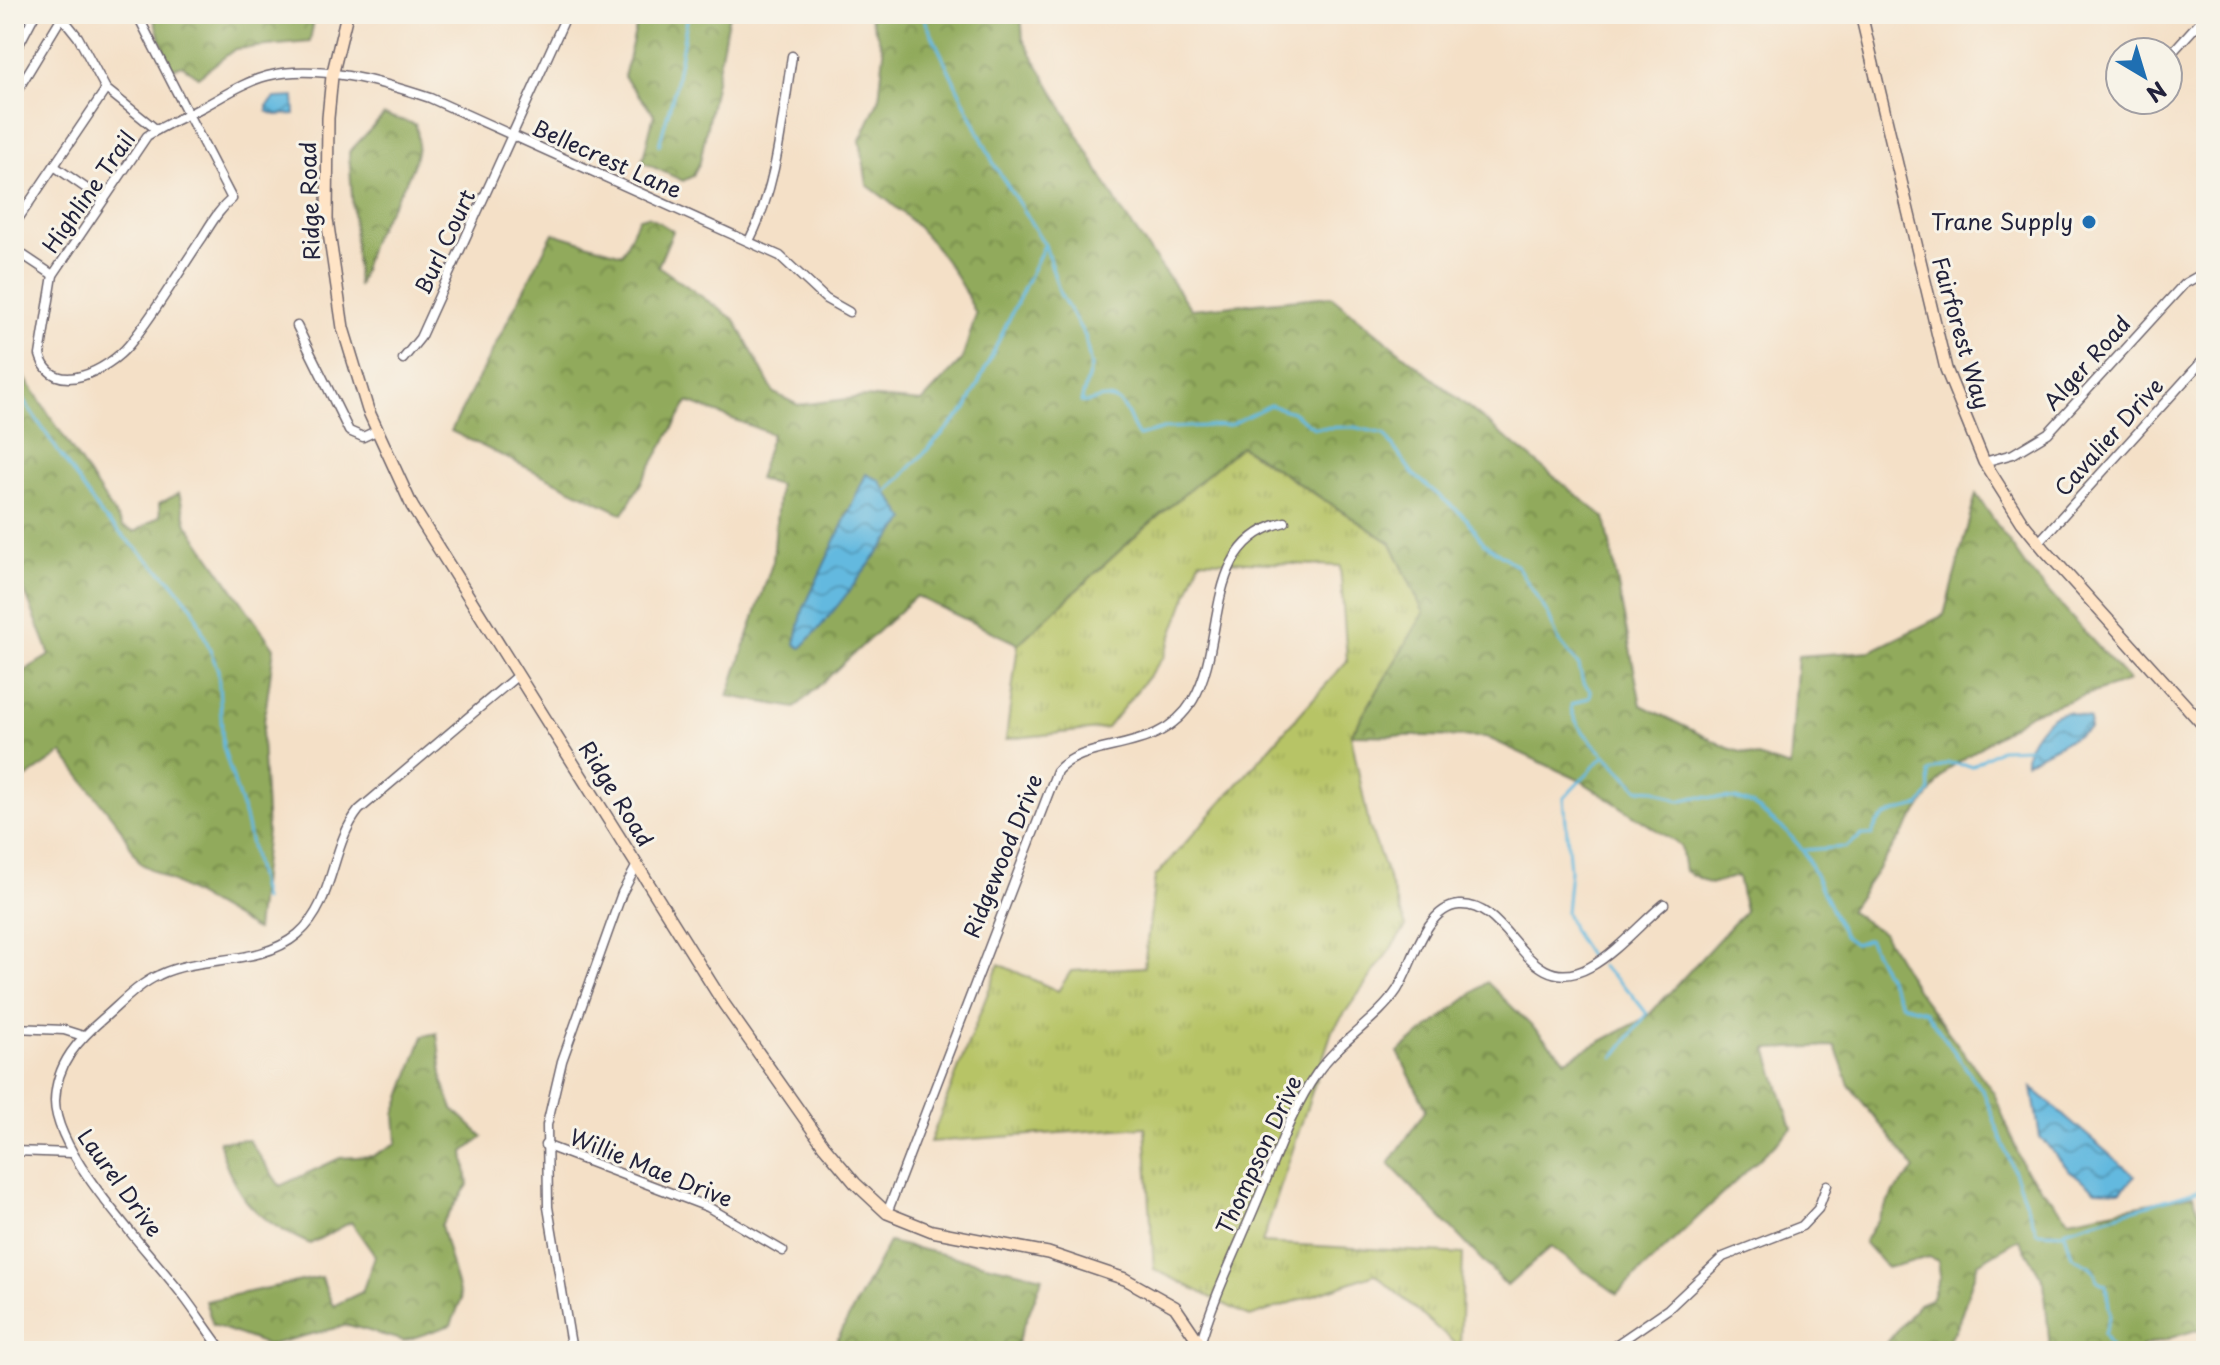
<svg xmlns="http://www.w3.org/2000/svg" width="2220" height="1365" font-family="'Playpen Sans',sans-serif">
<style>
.grass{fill:url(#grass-tufts);stroke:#6c7350;stroke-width:2}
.forest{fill:url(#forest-crowns);stroke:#5a664b;stroke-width:2}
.water{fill:url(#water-waves);stroke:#426e8d;stroke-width:2}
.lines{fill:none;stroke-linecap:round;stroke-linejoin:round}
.stream{stroke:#63b9df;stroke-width:3}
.street-casing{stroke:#6c646c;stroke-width:11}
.secondary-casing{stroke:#6c646c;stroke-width:14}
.street{stroke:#fff;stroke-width:8}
.secondary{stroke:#ffe4c6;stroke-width:11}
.poi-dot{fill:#1f6fb2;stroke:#f7f3e8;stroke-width:3}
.labels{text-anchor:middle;stroke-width:6;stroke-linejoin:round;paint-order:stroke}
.street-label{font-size:22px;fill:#22223b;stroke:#f7f3e8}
.poi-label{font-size:22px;fill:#22223b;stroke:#f7f3e8;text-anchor:end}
</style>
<defs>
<pattern id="grass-tufts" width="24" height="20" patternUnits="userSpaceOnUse" patternTransform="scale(2)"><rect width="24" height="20" fill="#b7c466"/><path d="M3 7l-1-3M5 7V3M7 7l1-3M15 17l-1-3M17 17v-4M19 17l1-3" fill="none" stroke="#9da859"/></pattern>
<pattern id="forest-crowns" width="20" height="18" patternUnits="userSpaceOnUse" patternTransform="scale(2)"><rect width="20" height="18" fill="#91aa5b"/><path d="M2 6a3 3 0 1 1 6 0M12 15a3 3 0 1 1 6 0" fill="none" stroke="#768a4c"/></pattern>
<pattern id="water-waves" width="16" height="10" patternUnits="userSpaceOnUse" patternTransform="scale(2)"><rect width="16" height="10" fill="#63b9df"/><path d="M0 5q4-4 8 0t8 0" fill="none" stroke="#5196b6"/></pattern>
</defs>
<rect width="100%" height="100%" fill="#f7f3e8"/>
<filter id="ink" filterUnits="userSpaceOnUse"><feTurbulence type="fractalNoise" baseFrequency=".0125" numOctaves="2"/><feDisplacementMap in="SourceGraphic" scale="16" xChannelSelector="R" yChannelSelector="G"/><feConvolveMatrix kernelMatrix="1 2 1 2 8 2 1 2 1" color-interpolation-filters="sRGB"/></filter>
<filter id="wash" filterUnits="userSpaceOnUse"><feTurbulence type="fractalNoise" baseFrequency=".006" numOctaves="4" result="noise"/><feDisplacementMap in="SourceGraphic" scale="32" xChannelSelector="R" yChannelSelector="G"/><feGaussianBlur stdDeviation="1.8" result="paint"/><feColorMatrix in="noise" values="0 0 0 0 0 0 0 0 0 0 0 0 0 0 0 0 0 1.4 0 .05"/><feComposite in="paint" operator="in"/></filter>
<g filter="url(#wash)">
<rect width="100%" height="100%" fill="#f4e0c7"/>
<path class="grass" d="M1240 446 1391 543 1425 613 1351 735 1369 825 1406 927 1332 1031 1262 1243 1463 1254 1460 1348 1375 1274 1250 1317 1154 1269 1145 1127 930 1142 999 964 1058 991 1071 971 1144 967 1155 877 1347 661 1340 566 1200 560 1164 657 1107 728 1006 739 1018 644 1141 531Z"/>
<g class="forest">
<path d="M152 14H315L310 42 235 49 198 77 182 65 171 69Z"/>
<path d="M639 14H729L700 162 693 176 683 181 642 162 654 114 624 77Z"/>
<path d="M869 14H1021L1023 39 1121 210 1191 309 1331 296 1605 518 1641 705 1728 748 1790 767 1798 656 1871 651 1944 615 1976 494 2027 568 2129 681 2031 713 1947 770 1849 911 1883 933 1916 989 1994 1093 2024 1169 2069 1219 2193 1195 2206 1228V1327L2141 1347 2142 1351H2050L2044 1281 2019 1239 1978 1263 1956 1330 1939 1351H1880L1919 1304 1931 1299 1940 1275 1938 1261 1929 1257 1887 1268 1864 1242 1894 1192 1915 1169 1849 1085 1835 1046 1767 1049 1792 1128 1617 1294 1551 1247 1507 1286 1389 1164 1426 1109 1398 1052 1487 982 1566 1060 1647 1017 1745 911 1738 876 1710 884 1685 871 1681 846 1581 781 1486 737 1351 735 1424 613 1391 543 1241 446 1141 531 1018 644 916 596 795 708 728 696 773 561 779 485 758 479 772 434 688 402 623 514 451 431 553 233 622 254 639 218 648 216 673 231 658 266 735 320 774 393 798 405 865 397 922 402 962 360 976 314C950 257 918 221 867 185L860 140 879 99 884 52Z"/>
<path d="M384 115 415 124C430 161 388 205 373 238 367 253 364 271 358 287L349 152Z"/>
<path d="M14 361 123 527 135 532 160 516 159 504 179 493 187 524 274 648 262 737 267 831 256 930 140 863 119 826 62 753 14 786V677L50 655 14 564Z"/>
<path d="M437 1033 443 1082 453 1109 483 1137 464 1152 468 1185 441 1225 461 1300 451 1325 404 1341 348 1325 268 1345 213 1325 205 1301 321 1277 333 1306 362 1292 375 1256 351 1222 310 1244C257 1219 234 1201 219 1141L248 1139 280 1186 340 1158 373 1156 397 1143 395 1114 423 1036Z"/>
<path d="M889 1242 1043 1277 1014 1351H831Z"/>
</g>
<g class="water">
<path d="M294 97 295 114 276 115 267 111V106L275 98Z"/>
<path d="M866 474 879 480 906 520C868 561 840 609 801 648L795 644 803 610Z"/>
<path d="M2068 712 2090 719 2089 729 2026 762C2025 742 2045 714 2068 712Z"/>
<path d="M2032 1088 2135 1176 2121 1191 2096 1190 2069 1170 2040 1137Z"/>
</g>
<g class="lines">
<g class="stream">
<path d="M922 14 995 166 1045 245 1060 294 1085 336 1091 367 1081 402C1091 404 1097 397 1107 398 1129 400 1128 423 1139 436L1167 428 1230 425 1270 405 1292 412 1314 428 1354 427 1384 434 1413 474 1464 516 1484 543 1517 566 1548 614 1559 641 1579 666 1583 683 1591 691 1590 697 1571 705C1571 731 1621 767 1638 789L1656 790 1679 801 1696 797 1735 799 1752 804 1786 831 1803 850 1844 936 1855 944 1868 939 1901 1004 1925 1011 1984 1093 2037 1232 2065 1233 2072 1256C2085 1265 2093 1263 2097 1280L2106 1285 2110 1314 2104 1334 2113 1351"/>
<path d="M659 145 675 88 688 14"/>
<path d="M14 386 102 516 171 581 193 608 218 670 223 747 245 817 263 900"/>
<path d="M887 492 966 409 1044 246"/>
<path d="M1803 850 1846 847 1862 835H1872C1877 812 1899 811 1920 806L1930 792 1929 772 1948 763 1972 766 2000 749 2029 748"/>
<path d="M1591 959 1573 931 1566 912 1570 870 1564 798 1605 755"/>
<path d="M1601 966 1630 992 1647 1014 1614 1057"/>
<path d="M2064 1230 2206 1188"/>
</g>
</g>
</g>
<g filter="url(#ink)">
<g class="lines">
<defs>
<g id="street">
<path d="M137 14C168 76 200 137 232 199 219 209 211 224 202 238 178 273 156 312 129 345 109 369 53 400 40 355L53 275 147 136C164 125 183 117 201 108 222 97 244 82 267 76 317 63 382 82 430 98L780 256 826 299 849 312"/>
<path d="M62 17 78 37 106 89 157 130"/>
<path d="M14 54 35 14"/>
<path d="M2168 57 2206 15"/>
<path d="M14 96 63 15"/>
<path d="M54 166 103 200"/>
<path d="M2205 180 2206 178"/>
<path d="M14 225 106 89"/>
<path d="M749 241C778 184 782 119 792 56"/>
<path d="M14 249 53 275"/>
<path d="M297 326 349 431 363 437 376 431"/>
<path d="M403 359 420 338 567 14"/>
<path d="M1984 462 2013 454 2048 433 2184 284 2200 275 2206 276"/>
<path d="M2039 542 2206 357"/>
<path d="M14 1028 64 1030 83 1036"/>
<path d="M545 1145 708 1207 783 1251"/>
<path d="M14 1151 72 1153"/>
<path d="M887 1213 1057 771C1087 736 1158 758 1193 700 1228 641 1200 543 1285 522"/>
<path d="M223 1351C209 1333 197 1314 184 1297 150 1252 55 1156 55 1101 56 1063 79 1039 106 1016 123 1001 139 984 159 975 203 954 259 967 298 934 335 902 330 846 359 810L518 675"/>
<path d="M572 1351 548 1207 547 1125 562 1061 622 893 637 865"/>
<path d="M1198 1351C1213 1297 1237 1250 1258 1199 1276 1157 1291 1110 1317 1073 1339 1041 1377 1020 1397 990 1413 965 1424 908 1459 905 1512 901 1525 1003 1590 967 1617 952 1641 923 1664 904"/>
<path d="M1607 1351 1668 1309 1723 1257 1802 1226 1818 1209 1827 1185"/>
</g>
<g id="secondary">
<path d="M347 14 332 76 328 118 327 219 343 328 368 410 412 506 724 1004 824 1146 855 1183 887 1213 932 1231 1048 1253 1125 1279 1175 1307 1205 1351"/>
<path d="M1861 14 1946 369 1984 462 2022 522 2044 549 2206 728"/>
</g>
</defs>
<use href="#street" class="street-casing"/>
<use href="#secondary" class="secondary-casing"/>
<use href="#street" class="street"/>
<use href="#secondary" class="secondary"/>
</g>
</g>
<circle class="poi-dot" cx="2089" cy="222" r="8"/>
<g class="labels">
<g class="street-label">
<text transform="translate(607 159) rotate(24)" y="8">Bellecrest Lane</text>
<text transform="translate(89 192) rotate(-55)" y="8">Highline Trail</text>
<text transform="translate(310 201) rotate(-92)" y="8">Ridge Road</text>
<text transform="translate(445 242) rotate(-65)" y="8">Burl Court</text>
<text transform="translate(1961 333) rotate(74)" y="8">Fairforest Way</text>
<text transform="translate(2087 363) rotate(-48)" y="8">Alger Road</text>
<text transform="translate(2109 437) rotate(-48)" y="8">Cavalier Drive</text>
<text transform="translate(616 794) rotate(58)" y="8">Ridge Road</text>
<text transform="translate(1003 856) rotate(-68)" y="8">Ridgewood Drive</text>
<text transform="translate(1259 1155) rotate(-65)" y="8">Thompson Drive</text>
<text transform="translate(651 1168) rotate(22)" y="8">Willie Mae Drive</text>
<text transform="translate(120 1183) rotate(54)" y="8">Laurel Drive</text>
</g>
<g class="poi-label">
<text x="2073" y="230">Trane Supply</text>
</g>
</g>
<rect width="2220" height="1365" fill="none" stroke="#f7f3e8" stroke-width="48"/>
<g transform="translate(2144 76) rotate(142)"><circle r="38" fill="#f7f3e8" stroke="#a29fa3" stroke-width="2"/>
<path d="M0-6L14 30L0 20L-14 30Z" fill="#1f6fb2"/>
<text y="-12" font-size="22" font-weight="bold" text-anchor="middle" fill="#22223b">N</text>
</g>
</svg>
